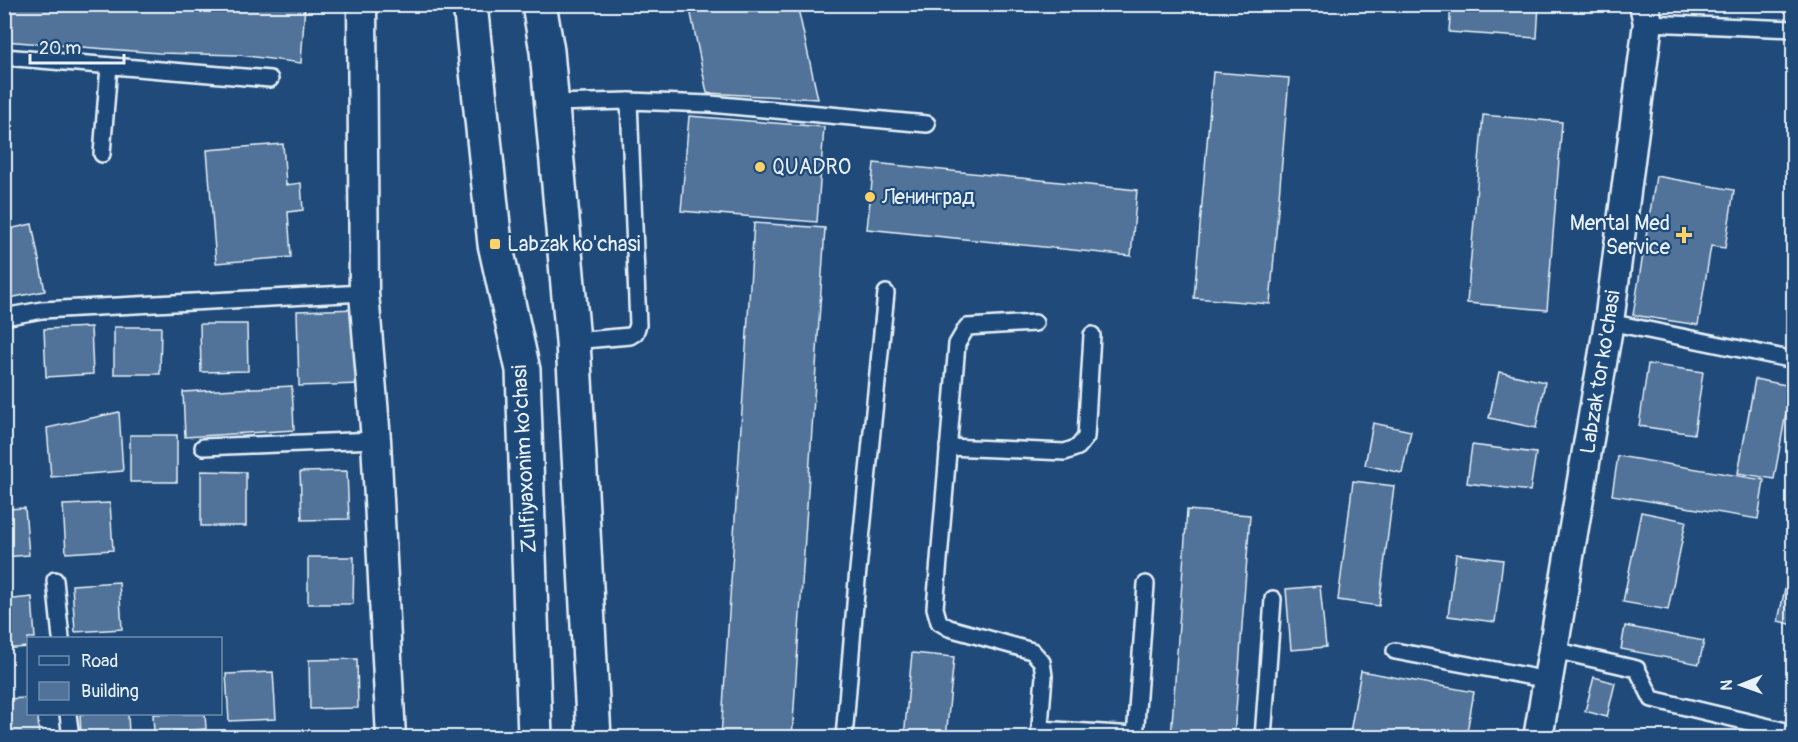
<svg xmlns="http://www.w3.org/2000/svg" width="1798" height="742" font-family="Pangolin,sans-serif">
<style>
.building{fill:#517399;stroke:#e8f1f8;stroke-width:1.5}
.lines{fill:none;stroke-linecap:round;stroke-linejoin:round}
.lane-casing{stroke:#e8f1f8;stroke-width:20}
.street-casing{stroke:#e8f1f8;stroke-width:33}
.secondary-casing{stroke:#e8f1f8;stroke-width:38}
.lane{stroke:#1f4a7a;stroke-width:15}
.street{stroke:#1f4a7a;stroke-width:28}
.secondary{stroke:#1f4a7a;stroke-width:33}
.poi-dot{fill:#ffd166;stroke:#1f4a7a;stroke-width:2}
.labels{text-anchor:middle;stroke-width:4.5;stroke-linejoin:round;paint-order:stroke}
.poi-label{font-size:21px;fill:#e8f1f8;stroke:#1f4a7a;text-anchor:start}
.street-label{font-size:21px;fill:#e8f1f8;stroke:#1f4a7a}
</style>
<rect width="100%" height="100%" fill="#1f4a7a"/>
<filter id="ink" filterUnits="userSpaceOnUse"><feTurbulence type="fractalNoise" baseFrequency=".0167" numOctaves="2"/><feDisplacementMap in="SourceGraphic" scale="12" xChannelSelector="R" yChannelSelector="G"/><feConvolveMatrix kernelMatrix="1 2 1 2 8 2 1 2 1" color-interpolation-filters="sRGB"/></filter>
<g filter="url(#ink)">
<g class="building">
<path d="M4 4H305L301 63 239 55 159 53 4 41Z"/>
<path d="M689 4H797L818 99 707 93Z"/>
<path d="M1451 4H1539L1537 38 1449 32Z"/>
<path d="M1213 72 1289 78 1270 304 1194 298Z"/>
<path d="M1483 115 1562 122 1547 310 1467 303Z"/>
<path d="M689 116 824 127 817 222 681 211Z"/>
<path d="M283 144 286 185 301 183 303 210 288 212 291 257 216 263 207 150Z"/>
<path d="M874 163 1137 190 1131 256 867 229Z"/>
<path d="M1656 176 1734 190 1725 248 1711 246 1698 325 1633 315Z"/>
<path d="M754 223 825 228 792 738H721Z"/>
<path d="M32 224 45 291 4 299V230Z"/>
<path d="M359 309 361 384 299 386 297 311Z"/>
<path d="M200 324H247L248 371 201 372Z"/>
<path d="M91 327 93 374 46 377 44 329Z"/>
<path d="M114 327H161L160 374H114Z"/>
<path d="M1648 364 1703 372 1694 434 1639 426Z"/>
<path d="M1499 372 1545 382 1536 428 1489 418Z"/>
<path d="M1755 379 1791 386 1774 479 1738 473Z"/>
<path d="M292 386 294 430 185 437 183 392Z"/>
<path d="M119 412 123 471 51 477 47 428Z"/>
<path d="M1794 412V442L1787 440Z"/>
<path d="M1373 423 1411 431 1402 473 1365 465Z"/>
<rect x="130" y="435" width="47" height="47"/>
<path d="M1472 445 1536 453 1530 491 1467 483Z"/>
<path d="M1618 456 1764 480 1758 519 1612 495Z"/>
<path d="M201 471 246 472V526H201Z"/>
<path d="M347 471 349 519 302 520 300 472Z"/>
<path d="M1353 481 1394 486 1379 606 1338 600Z"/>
<path d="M110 503 113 550 66 553 63 505Z"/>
<path d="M25 508 29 555 4 557V509Z"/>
<path d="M1187 510 1250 515 1234 738H1171Z"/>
<path d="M1641 512 1686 521 1668 610 1623 602Z"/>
<path d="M1456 554 1503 560 1495 622 1448 616Z"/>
<path d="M308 557H354L353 604H308Z"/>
<path d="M1787 579 1794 581V625L1778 621Z"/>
<path d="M119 582 122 629 75 632 72 585Z"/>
<path d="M1320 586 1326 647 1291 650 1286 589Z"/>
<path d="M32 597 35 638H28V647L4 649V600Z"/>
<path d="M1625 626 1704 641 1699 664 1621 649Z"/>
<path d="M912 653 954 657 946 738H904Z"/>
<path d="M357 659 358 708 310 709 309 660Z"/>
<path d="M1361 671 1474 692 1466 738H1349Z"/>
<path d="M273 672 276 719 229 721 226 674Z"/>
<path d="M1594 677 1615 683 1607 717 1585 711Z"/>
<path d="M28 698V714H38L39 738H4V699Z"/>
<path d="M80 714H128L129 735 81 737Z"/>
<path d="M153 714H205L206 729 154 733Z"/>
</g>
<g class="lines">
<defs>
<g id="lane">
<path d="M1648 23 1794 29"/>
<path d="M4 57 270 79"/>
<path d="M552 103 629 101"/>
<path d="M102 154 109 66"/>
<path d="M4 317 42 310 364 293"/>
<path d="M1609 322 1794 360"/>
<path d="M1035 323 967 327 957 344 935 608 939 622 949 628 1032 651 1042 662 1044 676 1039 738"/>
<path d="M573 341 630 336 635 333 638 325 629 101 710 104 927 124"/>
<path d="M203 447 376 440"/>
<path d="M948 447 1065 452 1078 447 1086 437 1092 335"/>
<path d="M55 580 61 638"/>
<path d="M1554 650 1637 669 1652 699 1794 733"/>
<path d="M1395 651 1548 680"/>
<path d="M68 714 71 738"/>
<path d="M1040 729 1135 735"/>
<path d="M844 738 857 580 886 293"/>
<path d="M1135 738 1146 584"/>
<path d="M1263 738 1273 599"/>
</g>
<g id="street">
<path d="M362 4 364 293 376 440 391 738"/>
<path d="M1538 738 1609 322 1648 23 1644 4"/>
</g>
<g id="secondary">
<path d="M470 4 495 244 523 370 535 738"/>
<path d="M539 4 547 51 573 341 594 738"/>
</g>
</defs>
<use href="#lane" class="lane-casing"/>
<use href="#street" class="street-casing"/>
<use href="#secondary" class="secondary-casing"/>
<use href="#lane" class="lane"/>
<use href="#street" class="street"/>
<use href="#secondary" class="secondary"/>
</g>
</g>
<g class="poi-dot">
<circle cx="760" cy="167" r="6"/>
<circle cx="870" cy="197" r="6"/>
<path d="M1681 226h6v6h6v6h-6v6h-6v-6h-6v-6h6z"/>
<rect x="489" y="238" width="12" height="12" rx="3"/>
</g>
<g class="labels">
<g class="poi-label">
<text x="772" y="174">QUADRO</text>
<text x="882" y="204">Ленинград</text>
<text x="1670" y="230" text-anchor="end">Mental Med<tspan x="1670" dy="24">Service</tspan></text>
<text x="507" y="251">Labzak ko'chasi</text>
</g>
<g class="street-label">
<text transform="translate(1600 372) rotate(-81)" y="7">Labzak tor ko'chasi</text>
<text transform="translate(524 459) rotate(-93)" y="7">Zulfiyaxonim ko'chasi</text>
</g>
</g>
<rect width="1798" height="742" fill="none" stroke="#1f4a7a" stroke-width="24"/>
<rect x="12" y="12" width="1774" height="718" fill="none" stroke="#e8f1f8" stroke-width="2" filter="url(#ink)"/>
<rect x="27" y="637" width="195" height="78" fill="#1f4a7a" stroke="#6f8dac" stroke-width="1.5"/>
<rect x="39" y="656" width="30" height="9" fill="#1f4a7a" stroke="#6f8dac" stroke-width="1.5"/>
<text x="81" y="667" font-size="18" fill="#e8f1f8">Road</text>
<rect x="39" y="682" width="30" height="18" fill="#517399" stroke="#6f8dac" stroke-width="1.5"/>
<text x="81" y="697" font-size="18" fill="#e8f1f8">Building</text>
<g transform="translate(1741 685) rotate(269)" stroke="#1f4a7a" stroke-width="4.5" paint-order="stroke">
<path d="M0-4.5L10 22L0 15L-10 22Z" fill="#e8f1f8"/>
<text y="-9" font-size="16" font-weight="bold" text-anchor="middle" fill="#e8f1f8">N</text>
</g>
<path d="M30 54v9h94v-9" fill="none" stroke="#e8f1f8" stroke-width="3"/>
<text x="39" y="54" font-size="18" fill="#e8f1f8" stroke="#1f4a7a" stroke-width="4.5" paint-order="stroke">20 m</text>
</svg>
